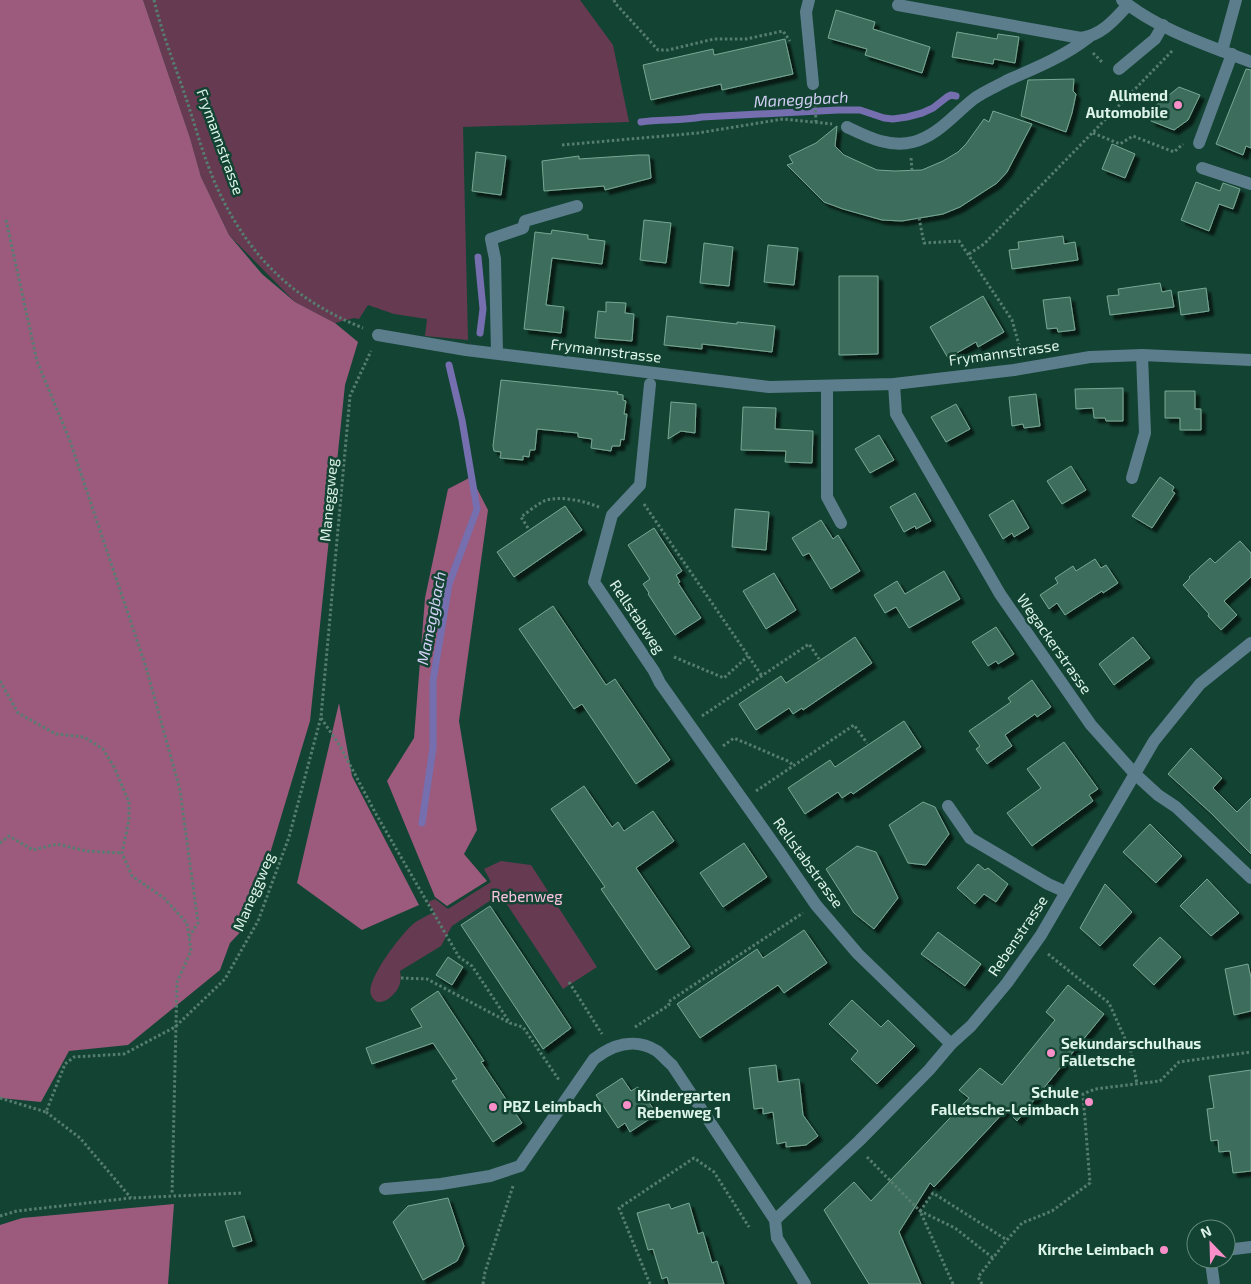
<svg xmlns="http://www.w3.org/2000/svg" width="1251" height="1284" font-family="'Exo 2',sans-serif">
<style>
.green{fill:#663a51}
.forest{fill:#9c5a7d}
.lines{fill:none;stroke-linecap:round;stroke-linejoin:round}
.stream{stroke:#756fb0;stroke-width:7}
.building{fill:#3e6d5b;stroke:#78a894;filter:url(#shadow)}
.path{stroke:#567e70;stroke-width:3;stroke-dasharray:2.5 2.5;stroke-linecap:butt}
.minor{stroke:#5c7d8c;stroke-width:12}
.poi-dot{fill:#f98fc9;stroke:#134333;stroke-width:2}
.labels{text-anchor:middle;stroke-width:5;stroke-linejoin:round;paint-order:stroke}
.poi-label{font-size:15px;font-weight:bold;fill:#dcf4e9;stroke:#134333;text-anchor:end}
.street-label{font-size:15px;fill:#dcf4e9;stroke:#134333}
.park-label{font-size:15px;fill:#fdc3e0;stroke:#134333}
.water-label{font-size:16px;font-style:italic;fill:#d2d0f5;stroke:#134333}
</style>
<defs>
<filter id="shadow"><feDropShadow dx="4.5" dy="4.5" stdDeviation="1" flood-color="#0009"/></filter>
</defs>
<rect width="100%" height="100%" fill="#134333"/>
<g class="green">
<path d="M143 0H580L613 45 629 122 463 127 468 340 425 336 427 319 394 314 368 305 359 319 354 318 335 323 295 302 229 235 201 177 190 138Z"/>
<path d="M501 861 531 865 597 967 563 989 500 894 452 926 441 946 400 971C401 976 401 981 399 986 395 996 378 1011 371 995 365 981 400 936 411 926 417 920 427 916 434 912L428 902 435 899 448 909 491 882 484 869Z"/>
</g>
<g class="forest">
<path d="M0 0H143L190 138 201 177 229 235 262 274 295 302 335 323 358 342 345 385 310 721 249 923 230 943 220 970 128 1045 69 1051 41 1102 0 1098Z"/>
<path d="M471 477 488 510 459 721 477 830 464 854 487 881 447 906 435 897 387 781 414 738 425 598 448 489Z"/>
<path d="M339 703 352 776 419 905 362 930 297 883Z"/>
<path d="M174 1204 168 1284H0V1225L22 1218Z"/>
</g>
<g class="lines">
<g class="stream">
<path d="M641 122C661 119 681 121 702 117L838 110H860L884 118 893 119 907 117 922 113 933 108 947 97 951 95 956 96"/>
<path d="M478 257 483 309 480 333"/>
<path d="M422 823 433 748V681L449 584 477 509 462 420 449 365"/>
</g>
</g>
<g class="building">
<path d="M836 10 875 22 873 29 930 47 922 73 865 55 867 49 828 38Z"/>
<path d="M957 32 997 39 998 34 1019 37 1015 63 994 59 993 64 952 57Z"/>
<path d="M785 39 793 74 722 90 721 84 651 100 643 65 713 49 714 55Z"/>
<path d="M1246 69 1251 70V148L1246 146 1243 155 1216 144Z"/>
<path d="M1074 79 1073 91 1076 94 1072 113 1066 132 1021 116 1028 80Z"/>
<path d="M1179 87 1200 95 1188 120 1174 130 1151 121 1154 107Z"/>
<path d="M993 111 1032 124 1007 172 997 183 960 207 943 214 902 221 882 220 843 209 824 202 787 165 793 163 789 156 816 143 837 126 835 146 844 155 857 161 877 170 895 171 922 170 943 161 958 152 966 144 984 119 989 122Z"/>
<path d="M1112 144 1135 154 1125 178 1102 169Z"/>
<path d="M476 152 506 156 501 195 472 191Z"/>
<path d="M639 155H649L651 178 605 190 604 186 544 191 542 161 579 156V159Z"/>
<path d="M1196 182 1220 191 1223 183 1240 189 1233 209 1219 204 1209 231 1181 220Z"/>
<path d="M644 220 671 223 666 263 640 260Z"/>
<path d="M552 230 588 235V239L605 241 602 264 552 258 546 305 564 307 561 333 524 329 535 232 551 234Z"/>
<path d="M1063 236 1064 244 1075 242 1078 260 1012 269 1009 250 1019 249 1018 242Z"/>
<path d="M704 243 733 247 729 286 700 283Z"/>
<path d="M768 245 798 248 794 285 764 282Z"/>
<path d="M839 276H878V354L839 355Z"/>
<path d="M1160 283 1162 292 1171 290 1174 307 1110 315 1107 296 1119 295 1118 289Z"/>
<path d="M1206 288 1209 311 1181 315 1178 292Z"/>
<path d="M983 296 1004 332 978 347 976 342 948 358 930 327Z"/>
<path d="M1070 297 1075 330 1058 332 1057 328 1047 329 1043 300Z"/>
<path d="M606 302 626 303 625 313 634 314 632 341 595 338 598 311 606 312Z"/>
<path d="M667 316 737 324V322L775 326 772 352 702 344V349L664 345Z"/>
<path d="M501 380 618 392 617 394 623 395V400L626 401 624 414H627L624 440 621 439 620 446H612L611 451 591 448 592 439 578 437V433L537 429 535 450H530L529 457 523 456V460L500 458 501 452 494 451 493 446Z"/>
<path d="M1123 388V421H1106L1105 418H1094L1093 408 1076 409 1075 389Z"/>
<path d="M1165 391H1195V409H1201V430H1180V418H1165Z"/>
<path d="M1036 394 1040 426 1024 428 1023 424 1012 426 1009 397Z"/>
<path d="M671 402 696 404 695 433 681 431 668 439Z"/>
<path d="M956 404 970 429 946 442 931 417Z"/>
<path d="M743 407 776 408 775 429 813 431 812 463 785 462 786 451 741 450Z"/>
<path d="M879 435 894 460 870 473 855 449Z"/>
<path d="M1071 466 1086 490 1062 504 1047 481Z"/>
<path d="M1160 477 1174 487 1172 491 1175 493 1152 528 1132 516Z"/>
<path d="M915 493 931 521 916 529 915 526 904 532 890 507Z"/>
<path d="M1013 500 1029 528 1014 537 1012 533 1003 539 989 515Z"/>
<path d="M565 506 582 530 514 577 497 552Z"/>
<path d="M735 509 769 512 766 550 732 547Z"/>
<path d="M821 520 833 539 838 535 860 571 831 589 809 553 803 556 792 538Z"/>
<path d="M654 528 682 571 676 575 680 582 678 583 701 618 675 635 648 594 649 593 643 584 650 579 628 545Z"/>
<path d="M1240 541 1251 553V577L1224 601 1237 615 1221 630 1208 616 1209 614 1183 585 1190 578 1189 577 1210 558 1215 563Z"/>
<path d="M1095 559 1101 568 1106 565 1118 583 1103 593 1102 591 1065 615 1057 603 1049 609 1040 595 1058 583 1055 578 1073 566 1076 571Z"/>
<path d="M944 571 960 599 909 628 896 607 885 613 874 595 897 581 905 594Z"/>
<path d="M774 573 796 610 766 629 743 591Z"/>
<path d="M553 606 606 685 615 679 670 760 636 784 582 704 574 709 519 629Z"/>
<path d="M996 627 1014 654 998 664 996 661 988 666 972 642Z"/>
<path d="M855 637 872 663 803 710 802 708 793 714 789 708 756 730 739 704 781 676 786 683Z"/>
<path d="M1133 637 1150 658 1114 685 1099 664Z"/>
<path d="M1032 680 1051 707 1037 717 1035 714 1005 735 1012 746 987 764 976 749 980 746 969 731 1011 702 1008 698Z"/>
<path d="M904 721 921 747 853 794 851 792 842 798 838 792 805 814 788 788 830 760 835 767Z"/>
<path d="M1064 742 1098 789 1089 795 1093 801 1032 846 1007 813 1041 788 1027 769Z"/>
<path d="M1191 748 1222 778 1213 788 1237 812 1251 798V854L1212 814 1168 774Z"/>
<path d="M584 786 612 827 618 822 624 831 653 811 674 841 636 868 690 947 656 970 601 889 605 887 551 809Z"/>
<path d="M923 802 935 807 949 834 926 865 908 863 889 825Z"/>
<path d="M1150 824 1182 856 1156 883 1123 852Z"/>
<path d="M744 843 767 877 723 907 700 873Z"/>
<path d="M857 846 876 852 898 898 874 929 854 913 826 869Z"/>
<path d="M978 864 985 870 988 868 1008 884 996 902 984 894 975 904 957 888Z"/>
<path d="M1207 879 1239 913 1211 936 1180 906Z"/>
<path d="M1105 884 1132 912 1100 946 1080 928Z"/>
<path d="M490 906 571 1028 543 1049 461 925Z"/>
<path d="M804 930 827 963 784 993 778 985 700 1038 677 1004 757 949 763 958Z"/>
<path d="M938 932 981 964 965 986 921 954Z"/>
<path d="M1160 937 1181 957 1154 985 1133 965Z"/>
<path d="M448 957 463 967 452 985 436 975Z"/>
<path d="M1248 964 1251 978V1011L1234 1015 1225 969Z"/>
<path d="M1068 985 1104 1014 1017 1121 1006 1110 934 1187 930 1183 899 1232 921 1284H869L824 1210 854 1182 871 1201 969 1098 959 1090 980 1068 1002 1085 1055 1020 1046 1012Z"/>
<path d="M438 991 484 1061 481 1062 522 1123 493 1142 452 1081 457 1079 433 1043 372 1064 366 1048 422 1027 411 1009Z"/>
<path d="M852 1000 881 1027 888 1020 915 1046 877 1084 851 1059 858 1051 829 1024Z"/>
<path d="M776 1065 778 1082 799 1079 803 1115 818 1136 806 1145 786 1147V1142L777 1144 773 1112 763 1114V1108L754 1109 749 1068Z"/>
<path d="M1251 1070V1171L1233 1173 1230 1151 1219 1152 1218 1140 1211 1141 1207 1109 1214 1108 1209 1076Z"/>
<path d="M622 1078 631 1091 638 1087 657 1114 630 1132 625 1123 618 1128 596 1095Z"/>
<path d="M448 1198 464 1246 457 1261 423 1280 393 1222 408 1206Z"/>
<path d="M689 1203 698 1234 703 1232 712 1263 717 1261 724 1284H669L667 1277 662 1279 653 1249 648 1250 637 1213 669 1204 671 1209Z"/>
<path d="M244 1216 252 1241 233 1247 225 1221Z"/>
</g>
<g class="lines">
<g class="path">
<path d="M154 0C162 34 176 68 187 101 197 132 206 165 220 194 252 260 296 301 363 328"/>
<path d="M614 0 615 3 658 50H668L714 39H746L783 31 790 41"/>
<path d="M1093 53 1103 63"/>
<path d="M815 100 816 122"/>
<path d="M1093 133 1120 144 1133 136 1174 152 1183 144"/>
<path d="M562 145 698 133 783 119 832 124"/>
<path d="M911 158 912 171"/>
<path d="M919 218 924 243 959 241 1012 320 1021 352"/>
<path d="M6 220 37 361 70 441 146 667 180 790 198 923 189 937"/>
<path d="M969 254 984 244 1173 50"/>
<path d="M644 504 762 676"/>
<path d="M528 528 521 517C528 512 536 505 544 501 559 495 584 501 599 507"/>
<path d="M674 657 724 678 748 656"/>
<path d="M0 681 18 713 56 734 84 737 103 749 114 767 129 802V820L122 853 132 876 164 898 187 923 191 951 177 982 172 1195"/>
<path d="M702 716 809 644 819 659"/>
<path d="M321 718 340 746 376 814 459 957 472 966 510 1023 523 1027 559 1080"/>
<path d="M723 746 734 738 790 762 793 766"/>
<path d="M756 791 854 725 867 743"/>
<path d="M0 843 9 836 33 850 57 844 86 851 122 853"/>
<path d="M1048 954 1109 1003 1131 1052 1137 1084"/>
<path d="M401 978 427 979 510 1023"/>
<path d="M569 982 602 1034"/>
<path d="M635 1027 669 1005 668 1002 803 913"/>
<path d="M0 1098 46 1112 65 1064 74 1057 124 1054 175 1027 225 979 258 921 289 837 321 717 350 396 371 351"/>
<path d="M46 1112 80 1138 131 1198"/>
<path d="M867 1157 920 1211 955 1228 993 1258"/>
<path d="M0 1216 17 1211 131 1198 242 1193"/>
<path d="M483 1284 485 1272 513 1186"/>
<path d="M650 1284 619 1208 694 1158 714 1172 749 1227"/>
<path d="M953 1284 920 1211 933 1193 1007 1240"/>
<path d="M982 1284 978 1277 1007 1240 1022 1223 1052 1211 1090 1183 1083 1094 1095 1089 1160 1081 1179 1062 1251 1052"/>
</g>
<g class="minor">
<path d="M809 0 806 12 813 84"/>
<path d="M1122 0C1159 30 1207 45 1251 62"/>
<path d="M898 5 1081 38C1102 35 1114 20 1128 5"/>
<path d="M1222 51 1236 0"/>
<path d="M1119 69 1155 39 1163 25"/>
<path d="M847 127C868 137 889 148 913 142 938 136 955 113 975 98 985 91 997 86 1008 80 1036 68 1065 56 1089 37"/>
<path d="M1199 143 1232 54"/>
<path d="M1202 168 1251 184"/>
<path d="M378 335 466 350 769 387 894 384 1014 370 1090 357 1142 355 1251 360"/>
<path d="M497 353 495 259 491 239 523 228 525 221 577 206"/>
<path d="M650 384 640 485 612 515 594 582 654 671 660 683 781 854 816 905 858 954 951 1044"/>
<path d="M894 384 896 414 1000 594 1091 725 1135 774 1158 795 1176 807 1251 878"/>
<path d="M827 386V497L841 523"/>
<path d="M1132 478 1145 433 1142 355"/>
<path d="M948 806 970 838 1048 884 1066 892"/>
<path d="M385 1189 441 1184 490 1176 520 1166 594 1059C612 1045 635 1037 657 1051 662 1055 667 1061 672 1065L775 1220 777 1238 805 1284"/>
<path d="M775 1220 859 1141 929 1070 951 1044 971 1026 1007 983 1041 935 1154 741 1200 684 1251 643"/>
<path d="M1226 1250 1251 1247"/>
<path d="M1214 1284 1211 1262 1214 1259"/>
</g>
</g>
<g class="poi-dot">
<circle cx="1178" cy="105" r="5"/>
<circle cx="1051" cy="1053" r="5"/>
<circle cx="1089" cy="1102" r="5"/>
<circle cx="627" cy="1105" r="5"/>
<circle cx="493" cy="1107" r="5"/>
<circle cx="1164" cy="1250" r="5"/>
</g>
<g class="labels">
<g class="poi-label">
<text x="1168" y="101">Allmend<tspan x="1168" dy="17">Automobile</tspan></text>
<text x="1061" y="1049" text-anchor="start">Sekundarschulhaus<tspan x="1061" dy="17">Falletsche</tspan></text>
<text x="1079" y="1098">Schule<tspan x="1079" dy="17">Falletsche-Leimbach</tspan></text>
<text x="637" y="1101" text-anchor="start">Kindergarten<tspan x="637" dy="17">Rebenweg 1</tspan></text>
<text x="503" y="1112" text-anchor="start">PBZ Leimbach</text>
<text x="1154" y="1255">Kirche Leimbach</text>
</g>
<g class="street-label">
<text transform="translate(220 142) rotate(70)" y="5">Frymannstrasse</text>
<text transform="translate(606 351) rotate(7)" y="5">Frymannstrasse</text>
<text transform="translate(1004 353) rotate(-8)" y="5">Frymannstrasse</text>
<text transform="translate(329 500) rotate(-85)" y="5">Maneggweg</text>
<text transform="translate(637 617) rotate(56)" y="5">Rellstabweg</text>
<text transform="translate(1054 644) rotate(55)" y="5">Wegackerstrasse</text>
<text transform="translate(808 863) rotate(54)" y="5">Rellstabstrasse</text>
<text transform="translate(254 892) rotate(-67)" y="5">Maneggweg</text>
<text transform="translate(1018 936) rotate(-56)" y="5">Rebenstrasse</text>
</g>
<g class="park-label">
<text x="527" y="902">Rebenweg</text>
</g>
<g class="water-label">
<text transform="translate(801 99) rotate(-3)" y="6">Maneggbach</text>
<text transform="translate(431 618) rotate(-79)" y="6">Maneggbach</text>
</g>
</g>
<g transform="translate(1211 1244) rotate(337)"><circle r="24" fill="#134333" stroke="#638a7c"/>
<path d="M0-4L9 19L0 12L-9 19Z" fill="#f98fc9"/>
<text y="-8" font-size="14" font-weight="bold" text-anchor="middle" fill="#dcf4e9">N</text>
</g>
</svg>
